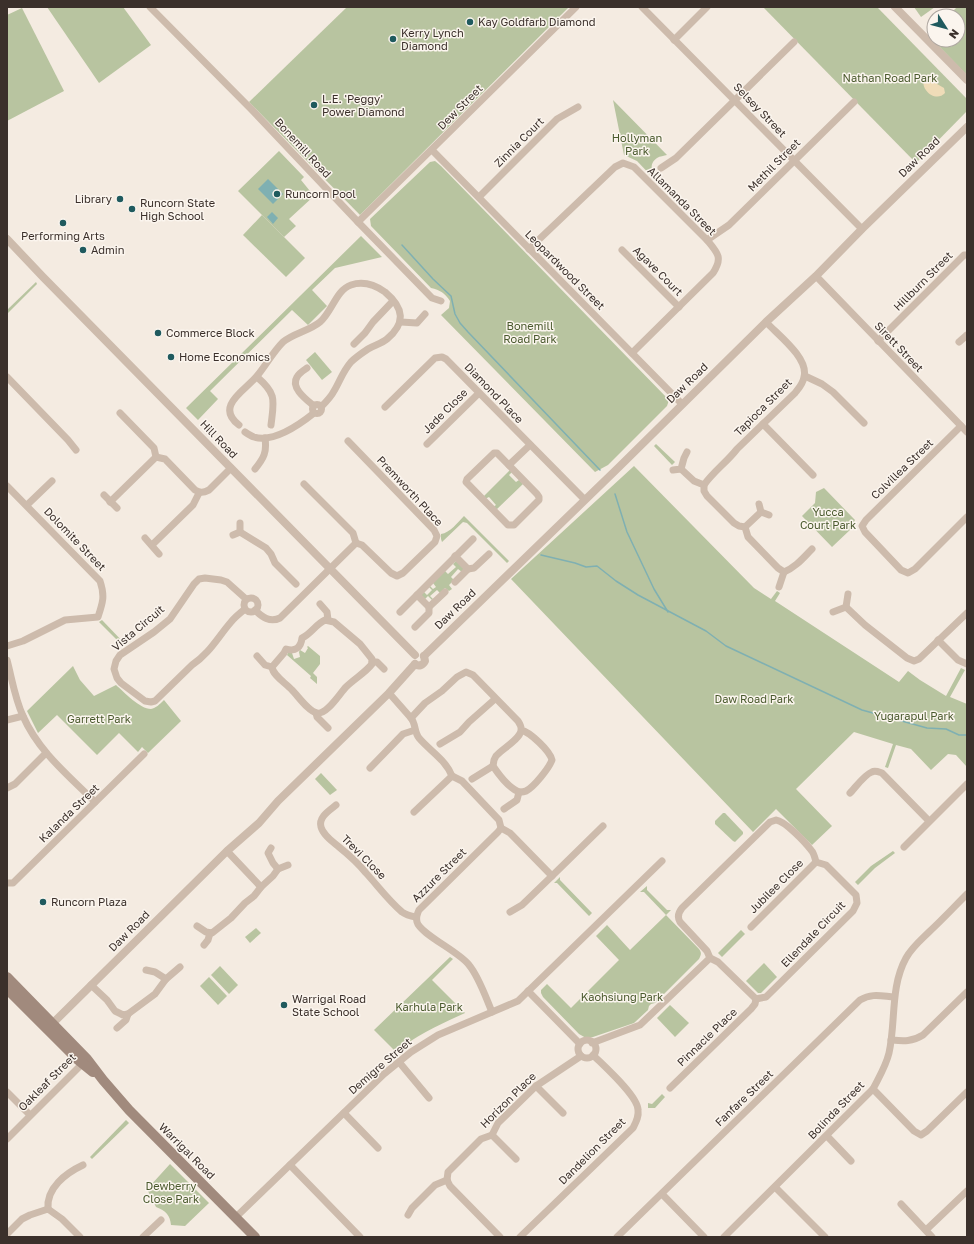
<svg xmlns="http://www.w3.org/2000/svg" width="974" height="1244" font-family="'Golos Text',sans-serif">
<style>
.green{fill:#b8c4a0}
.sand{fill:#efdcb8}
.water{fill:#7fb0b2}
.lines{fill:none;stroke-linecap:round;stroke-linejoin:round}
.stream{stroke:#7fb0b2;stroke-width:1.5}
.minor{stroke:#cdbbac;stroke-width:7}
.tertiary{stroke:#cdbbac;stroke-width:8}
.secondary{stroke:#a18a7d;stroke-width:10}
.poi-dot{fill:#1f5a5e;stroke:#fbf5ee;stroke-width:1.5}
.labels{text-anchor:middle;stroke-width:3;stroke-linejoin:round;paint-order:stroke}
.poi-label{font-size:11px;fill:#3b302b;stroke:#fbf5ee;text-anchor:start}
.park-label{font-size:11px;fill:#4a5a2e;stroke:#fbf5ee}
.street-label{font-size:11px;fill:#3b302b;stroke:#fbf5ee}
</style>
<rect width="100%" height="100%" fill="#f4ebe1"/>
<g class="green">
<path d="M47 7H123L151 45 99 83Z"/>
<path d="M347 7H569L360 215 249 102Z"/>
<path d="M763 7H877L967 99V111L916 163Z"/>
<path d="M914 7H935L921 17Z"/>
<path d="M957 7H967V75L929 36 934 30V40H958V16H948Z"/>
<path d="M22 8 64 91 7 121V15Z"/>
<path d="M613 100 667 155C664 156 660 156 657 158 648 164 651 175 662 177L657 182 637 161 624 155Z"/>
<path d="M279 151 304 177 301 180 314 196 289 219 296 226 284 237 238 191Z"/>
<path d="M435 161 441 166 669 400 667 406 608 465 595 472 441 315 449 308 450 301C445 293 440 290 431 288L371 226 370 219 430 162Z"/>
<path d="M262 215 305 258 286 277 243 235Z"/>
<path d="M361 236 382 257 335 268 312 290 327 306 308 325 292 310 210 391 218 399 198 420 186 408Z"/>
<path d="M36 282 37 284 8 313 7 312V310Z"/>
<path d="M315 352 332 372 322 380 306 360Z"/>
<path d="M656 444 675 462 672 465 654 446Z"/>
<path d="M634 466 754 588 771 599 777 591 780 593 775 601 899 682 908 671 920 680 946 696 961 668 965 670 950 697 967 704V767L956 755 948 754 931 770 911 749 896 745 888 768 885 767 893 744 854 732 796 789 832 826 812 845 776 809 753 832 511 579Z"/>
<path d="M510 470 512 472 509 475 516 482 519 480 523 484 496 510 493 507 496 505 489 497 485 499 483 497Z"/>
<path d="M824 488 855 520 851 529 832 547 802 516 815 503 816 492Z"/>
<path d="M464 516 509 561 507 563 467 523 463 522 442 542 441 539V534C450 533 458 522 464 516Z"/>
<path d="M456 561 464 568 462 572 458 569 451 577 454 580 449 585 452 589 449 591 445 588 440 593 437 590 430 596 433 599 432 600 428 596 425 599 422 596V594L424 592 427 595 432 590 429 587 430 586 433 589 436 587 433 583 445 571 448 574 456 567 453 564Z"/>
<path d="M102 620 125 644 123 646 99 622Z"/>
<path d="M308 646 320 656V664L313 673 317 677V684L310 678 311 676 287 655 288 653H292L294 659 300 657 299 652 300 650 305 653 308 648 307 647Z"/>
<path d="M73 666 80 680 94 696 116 685C124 692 140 709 151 709 156 708 160 704 164 700L181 721 148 753 142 747 138 752 119 733 97 755 57 715 38 733 27 711Z"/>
<path d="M321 773 337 790 330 795 315 779Z"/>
<path d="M723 813H725L743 832V834L735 842 733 841 715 824V821Z"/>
<path d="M893 851 895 853 875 868 858 885 855 882 871 866Z"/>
<path d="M560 877V880L592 913 589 916 557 883H554Z"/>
<path d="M647 886V890L667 910H671L666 915 699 949C702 953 701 955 699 959L655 1003 651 1004 649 1006 648 1010 634 1023 593 1037 586 1038 579 1034 543 997 541 993V990L547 984 571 1008 619 960 596 936 607 925 630 950 666 915 644 892H640Z"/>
<path d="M256 928 261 933 250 943 245 937Z"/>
<path d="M741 930 745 934 722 957 718 953Z"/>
<path d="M450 957 453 959 432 980 465 1013C441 1024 416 1035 396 1052L374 1030Z"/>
<path d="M764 963 777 977 761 993H758L746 981Z"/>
<path d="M220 966 238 985 229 994 211 975Z"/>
<path d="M209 977 227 996 218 1005 200 986Z"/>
<path d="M670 1005 689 1023 675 1037 657 1018Z"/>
<path d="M662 1094 665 1097 655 1108H648V1103L652 1104Z"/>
<path d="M126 1120 129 1123 92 1159 90 1157Z"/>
<path d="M170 1164 209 1203 185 1226 171 1225C170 1215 166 1211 156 1207L148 1191 150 1186Z"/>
</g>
<path class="sand" d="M929 76H933L937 80V84L944 88 945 93C936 103 920 90 924 79Z"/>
<g class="water">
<path d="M268 179 283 194 273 204 258 189Z"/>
<path d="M272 212 278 218 273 224 267 217Z"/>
</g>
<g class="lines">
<g class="stream">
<path d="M402 245 433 279 451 296 455 314 460 323 468 332 600 470"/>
<path d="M615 494 627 532 654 589 668 612"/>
<path d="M541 555 575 563 586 567 597 566 616 581 638 595 706 631 726 646 862 710 927 728 946 729 959 735H967"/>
</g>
<g class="minor">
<path d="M150 7 252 110 358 222 432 298 441 301"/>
<path d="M642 7 862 229"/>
<path d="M674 40 707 7"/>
<path d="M432 150 682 404"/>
<path d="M661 168 676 158 794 42"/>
<path d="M479 197 557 119 578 107"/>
<path d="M358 222 576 7"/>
<path d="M707 240 729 225 854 102"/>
<path d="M529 249 615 167 623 163 634 167 707 240C718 253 723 258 713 273L632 353"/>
<path d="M622 250 679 307"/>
<path d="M816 276 967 432"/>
<path d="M401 322 417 323 425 314"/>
<path d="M878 341 964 255H967"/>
<path d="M959 342 967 335"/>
<path d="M354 344 365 333 373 322 393 301"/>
<path d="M307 368C304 370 299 373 297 377 290 388 307 400 314 406"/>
<path d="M805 376 822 384 833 392 864 423"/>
<path d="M7 377 68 440 76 450"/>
<path d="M257 377C277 394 274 400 271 425"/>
<circle cx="317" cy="409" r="4.5"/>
<path d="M385 407 435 358 442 357 446 359 584 499"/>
<path d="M120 413 154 448 156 457"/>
<path d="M763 424 813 475"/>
<path d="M239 425C214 406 246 390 257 376 266 365 273 352 283 342 294 333 309 331 320 322 332 312 336 290 351 285 363 281 375 285 385 292 404 308 406 323 387 339 381 344 374 345 368 349 362 353 356 357 351 362 343 371 340 381 334 391 331 397 326 402 321 407"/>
<path d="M961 426 866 520 862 526 865 532 901 570 908 573 915 569 967 517"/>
<path d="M245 432C248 434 251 436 254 437 274 443 299 425 314 413"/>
<path d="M427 444 479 393"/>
<path d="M494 453H497L537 494 539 497V500L514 525H508L466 482 467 479Z"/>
<path d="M509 465 530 445"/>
<path d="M255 469C264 458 267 452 265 438"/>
<path d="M681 469 694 481 704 485V491L707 496 734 523 739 526 745 527 748 537 778 568 784 572C796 567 803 558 812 549"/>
<path d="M673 470 681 469 684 458 687 452"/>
<path d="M304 484 353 533 356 543"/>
<path d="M704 485C713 472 727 462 737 449L795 393C799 388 803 384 804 377 809 358 778 335 766 322"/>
<path d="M7 486 100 581C105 596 103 602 98 617L65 620 23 641 7 646"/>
<path d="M104 495 117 508"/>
<path d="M110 502 156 457 165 459 195 490C200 493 203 493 209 490L231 468"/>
<path d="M759 504 761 512 769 515"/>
<path d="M27 505 52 481"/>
<path d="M745 527 761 512"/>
<path d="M240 532 266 548 271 554 275 563 296 584"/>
<path d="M233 535 240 532V523"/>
<path d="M145 538 159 554"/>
<path d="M152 545 193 505 199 493"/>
<path d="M468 569 474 568 489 554"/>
<path d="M455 582 468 569 455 556"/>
<path d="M779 587 784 572"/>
<path d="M417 595 429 607 445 592"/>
<circle cx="251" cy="605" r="7"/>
<path d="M320 604 327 612 328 620"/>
<path d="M846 607 865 625 907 658 914 661 919 659 967 613"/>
<path d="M245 609C240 613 235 617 231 622 218 637 209 654 192 665L155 701 151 702 145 701 121 683 117 678 114 669 116 661 120 655 154 632 170 619 194 584 199 579 205 578 221 580 227 582 246 599"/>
<path d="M255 610C262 617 270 623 280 618L356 543 362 545 391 573 397 576 403 573 435 542 437 536 434 530 348 441"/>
<path d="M400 612 473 539"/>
<path d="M833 612 846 607 848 594"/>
<path d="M325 620 334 622 360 644 372 659V664C365 673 354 679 346 687 340 693 327 715 317 713 309 712 298 696 292 690 286 683 273 676 272 667L284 653 286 649C296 652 301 647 302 638 311 634 316 624 325 620Z"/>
<path d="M415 627 429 613V607"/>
<path d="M938 640 958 660 967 664"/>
<path d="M257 656 265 665 272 667"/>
<path d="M7 660C12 679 15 699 23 716 38 751 69 776 95 802"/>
<path d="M372 662H377L384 669"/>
<path d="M389 693 411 718C416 724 414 732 419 738 430 751 446 760 452 776L462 781 499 820 501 828 510 833 552 876 603 826"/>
<path d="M316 713 317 717 328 728"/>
<path d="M411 718 425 703 442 691 457 677 466 672 473 675 518 721C520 724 522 727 521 731 519 740 502 749 496 756L494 760 493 766C499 775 509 788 519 792 522 792 524 792 526 791 534 787 549 768 552 760 550 751 530 732 521 730"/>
<path d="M7 720 23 716"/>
<path d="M440 744 460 732 469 722 495 699"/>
<path d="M370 768 403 734 415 730"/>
<path d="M472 779 493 766"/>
<path d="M7 788 15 784 46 753"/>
<path d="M850 793C855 788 865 774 872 772 875 770 879 772 882 773L929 821"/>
<path d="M336 805C330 810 318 817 321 827 323 835 333 842 339 847 349 855 358 863 366 873 378 886 388 900 402 912 406 915 410 916 416 917"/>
<path d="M504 809 517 800 519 792"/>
<path d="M414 812 452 776"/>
<path d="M776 820C785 821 805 842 811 850 814 853 815 858 816 862L826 865 856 895 857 903 853 911 766 997 756 999 718 962 710 958 707 951 680 922C677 917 678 913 682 908L770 822Z"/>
<path d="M904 847 967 784"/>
<path d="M271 848 268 853 273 863 278 869"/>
<path d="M227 851 261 887"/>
<path d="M7 883H13L144 754"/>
<path d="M510 912 522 905 552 876"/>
<path d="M197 926 206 932 212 933 231 918 245 903 254 896 261 887 273 876 278 869 288 865"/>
<path d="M751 927 816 862"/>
<path d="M204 945 208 940 210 933"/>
<path d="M146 970 155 972 166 979"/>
<path d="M91 985 107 1000 115 1011 123 1015 128 1014"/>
<path d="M528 991 580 1044"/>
<path d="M492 1012C486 998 479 977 469 965 460 952 420 934 417 922 416 918 417 914 419 910L498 832 501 828"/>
<path d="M117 1028 126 1020 128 1014 155 994 166 979 180 967"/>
<path d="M891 1040C903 1041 912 1042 923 1035L967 992"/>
<circle cx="587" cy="1049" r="9"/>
<path d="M592 1043 640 1025 710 958"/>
<path d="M399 1062 429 1098"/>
<path d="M536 1086 563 1113"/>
<path d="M670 1088 751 1009 755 1004 756 999"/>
<path d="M873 1089 914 1131 921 1135 927 1131 967 1092"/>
<path d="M7 1092 30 1115"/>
<path d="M344 1113 378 1148"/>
<path d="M492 1135 516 1159"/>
<path d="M827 1136 851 1161"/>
<path d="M7 1139 82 1064"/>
<path d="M290 1165 360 1237"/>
<path d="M447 1180 448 1172 481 1139 492 1135 498 1123 536 1086 581 1056"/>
<path d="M447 1180 450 1186 500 1237"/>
<path d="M775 1187 825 1237"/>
<path d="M662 1194 704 1237"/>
<path d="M901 1204 932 1237"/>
<path d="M48 1209C46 1188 66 1173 83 1165"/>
<path d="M408 1215 412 1208 435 1185 447 1180"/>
<path d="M236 1217 384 1074 411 1052 438 1035 518 1001 662 861"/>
<path d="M926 1230 967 1191"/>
<path d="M7 1234 22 1219 30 1215 48 1209 62 1219 80 1237"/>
<path d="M143 1237 161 1220"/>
<path d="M520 1237 633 1128C636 1122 639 1117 638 1110 638 1096 604 1066 593 1055"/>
<path d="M617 1237 860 1000C872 993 881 996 894 997"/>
<path d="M724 1237 873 1089C879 1077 886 1066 889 1053 896 1022 890 987 906 958 912 947 922 939 930 931 943 919 955 906 967 894"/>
</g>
<g class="tertiary">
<path d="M895 7 967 80"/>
<path d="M7 239 43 277 415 655"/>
<path d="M424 656 619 467 766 322 816 276 862 229 967 127"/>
<path d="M415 664C419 667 423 665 425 661L424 656"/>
<path d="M52 1024 227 851 259 823 278 801 389 693 415 664"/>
</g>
<g class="secondary">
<path d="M7 977 87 1059 103 1080 129 1110 255 1237"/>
<path d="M7 989 77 1059 93 1072"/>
</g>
</g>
<g class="poi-dot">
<circle cx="470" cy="22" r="4"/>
<circle cx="393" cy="39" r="4"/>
<circle cx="314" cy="105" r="4"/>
<circle cx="277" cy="194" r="4"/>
<circle cx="120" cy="199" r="4"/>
<circle cx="132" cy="209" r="4"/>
<circle cx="63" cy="223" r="4"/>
<circle cx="83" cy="250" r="4"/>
<circle cx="158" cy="333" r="4"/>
<circle cx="171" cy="357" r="4"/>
<circle cx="43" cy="902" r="4"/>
<circle cx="284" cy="1005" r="4"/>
</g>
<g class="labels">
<g class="poi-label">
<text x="478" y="26">Kay Goldfarb Diamond</text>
<text x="401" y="37">Kerry Lynch<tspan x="401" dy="13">Diamond</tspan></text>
<text x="322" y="103">L.E. 'Peggy'<tspan x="322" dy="13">Power Diamond</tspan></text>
<text x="285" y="198">Runcorn Pool</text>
<text x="112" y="203" text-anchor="end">Library</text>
<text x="140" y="207">Runcorn State<tspan x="140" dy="13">High School</tspan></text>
<text x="63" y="240" text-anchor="middle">Performing Arts</text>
<text x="91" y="254">Admin</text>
<text x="166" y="337">Commerce Block</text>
<text x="179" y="361">Home Economics</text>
<text x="51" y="906">Runcorn Plaza</text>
<text x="292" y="1003">Warrigal Road<tspan x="292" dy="13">State School</tspan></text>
</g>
<g class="park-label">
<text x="890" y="82">Nathan Road Park</text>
<text x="637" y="142">Hollyman<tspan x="637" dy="13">Park</tspan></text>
<text x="530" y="330">Bonemill<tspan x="530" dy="13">Road Park</tspan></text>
<text x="828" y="516">Yucca<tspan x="828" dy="13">Court Park</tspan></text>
<text x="754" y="703">Daw Road Park</text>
<text x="914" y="720">Yugarapul Park</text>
<text x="99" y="723">Garrett Park</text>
<text x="622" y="1001">Kaohsiung Park</text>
<text x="429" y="1011">Karhula Park</text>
<text x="171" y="1190">Dewberry<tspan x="171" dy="13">Close Park</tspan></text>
</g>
<g class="street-label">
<text transform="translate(460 107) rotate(-45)" y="4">Dew Street</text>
<text transform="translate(760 110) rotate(46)" y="4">Selsey Street</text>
<text transform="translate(519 142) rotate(-45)" y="4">Zinnia Court</text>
<text transform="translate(303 148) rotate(47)" y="4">Bonemill Road</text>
<text transform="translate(919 157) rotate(-44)" y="4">Daw Road</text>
<text transform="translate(774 165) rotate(-45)" y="4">Methil Street</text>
<text transform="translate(682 201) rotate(45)" y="4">Allamanda Street</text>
<text transform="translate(565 270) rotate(45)" y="4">Leopardwood Street</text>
<text transform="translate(658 271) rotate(45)" y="4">Agave Court</text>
<text transform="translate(923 281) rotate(-45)" y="4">Hillburn Street</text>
<text transform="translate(899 347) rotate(46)" y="4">Sirett Street</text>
<text transform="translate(687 383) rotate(-44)" y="4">Daw Road</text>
<text transform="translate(494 393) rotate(46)" y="4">Diamond Place</text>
<text transform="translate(763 407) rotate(-45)" y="4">Tapioca Street</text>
<text transform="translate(445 411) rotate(-45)" y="4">Jade Close</text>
<text transform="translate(219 439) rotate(46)" y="4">Hill Road</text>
<text transform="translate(902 469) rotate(-44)" y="4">Colvillea Street</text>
<text transform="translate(410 491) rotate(47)" y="4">Premworth Place</text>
<text transform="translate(75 539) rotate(46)" y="4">Dolomite Street</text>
<text transform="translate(455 609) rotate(-44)" y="4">Daw Road</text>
<text transform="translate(138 628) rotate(-40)" y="4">Vista Circuit</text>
<text transform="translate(69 813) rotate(-44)" y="4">Kalanda Street</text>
<text transform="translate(364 857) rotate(45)" y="4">Trevi Close</text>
<text transform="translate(439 875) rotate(-45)" y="4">Azzure Street</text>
<text transform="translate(776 886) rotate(-45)" y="4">Jubilee Close</text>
<text transform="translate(129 931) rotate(-45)" y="4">Daw Road</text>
<text transform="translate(813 934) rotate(-46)" y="4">Ellendale Circuit</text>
<text transform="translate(707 1037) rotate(-44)" y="4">Pinnacle Place</text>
<text transform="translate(380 1066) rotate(-41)" y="4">Demigre Street</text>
<text transform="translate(47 1082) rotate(-45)" y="4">Oakleaf Street</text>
<text transform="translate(744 1098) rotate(-44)" y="4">Fanfare Street</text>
<text transform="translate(508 1100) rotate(-45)" y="4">Horizon Place</text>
<text transform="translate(836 1110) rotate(-46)" y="4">Bolinda Street</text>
<text transform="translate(187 1151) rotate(45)" y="4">Warrigal Road</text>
<text transform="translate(592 1151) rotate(-45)" y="4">Dandelion Street</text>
</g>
</g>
<rect width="974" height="1244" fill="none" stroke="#3b302b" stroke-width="16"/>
<g transform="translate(946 28) rotate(126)"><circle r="19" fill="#fbf5ee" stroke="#aea6a0"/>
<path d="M0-3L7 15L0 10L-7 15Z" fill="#1f5a5e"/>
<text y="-6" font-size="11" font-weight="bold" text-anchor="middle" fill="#3b302b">N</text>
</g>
</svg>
